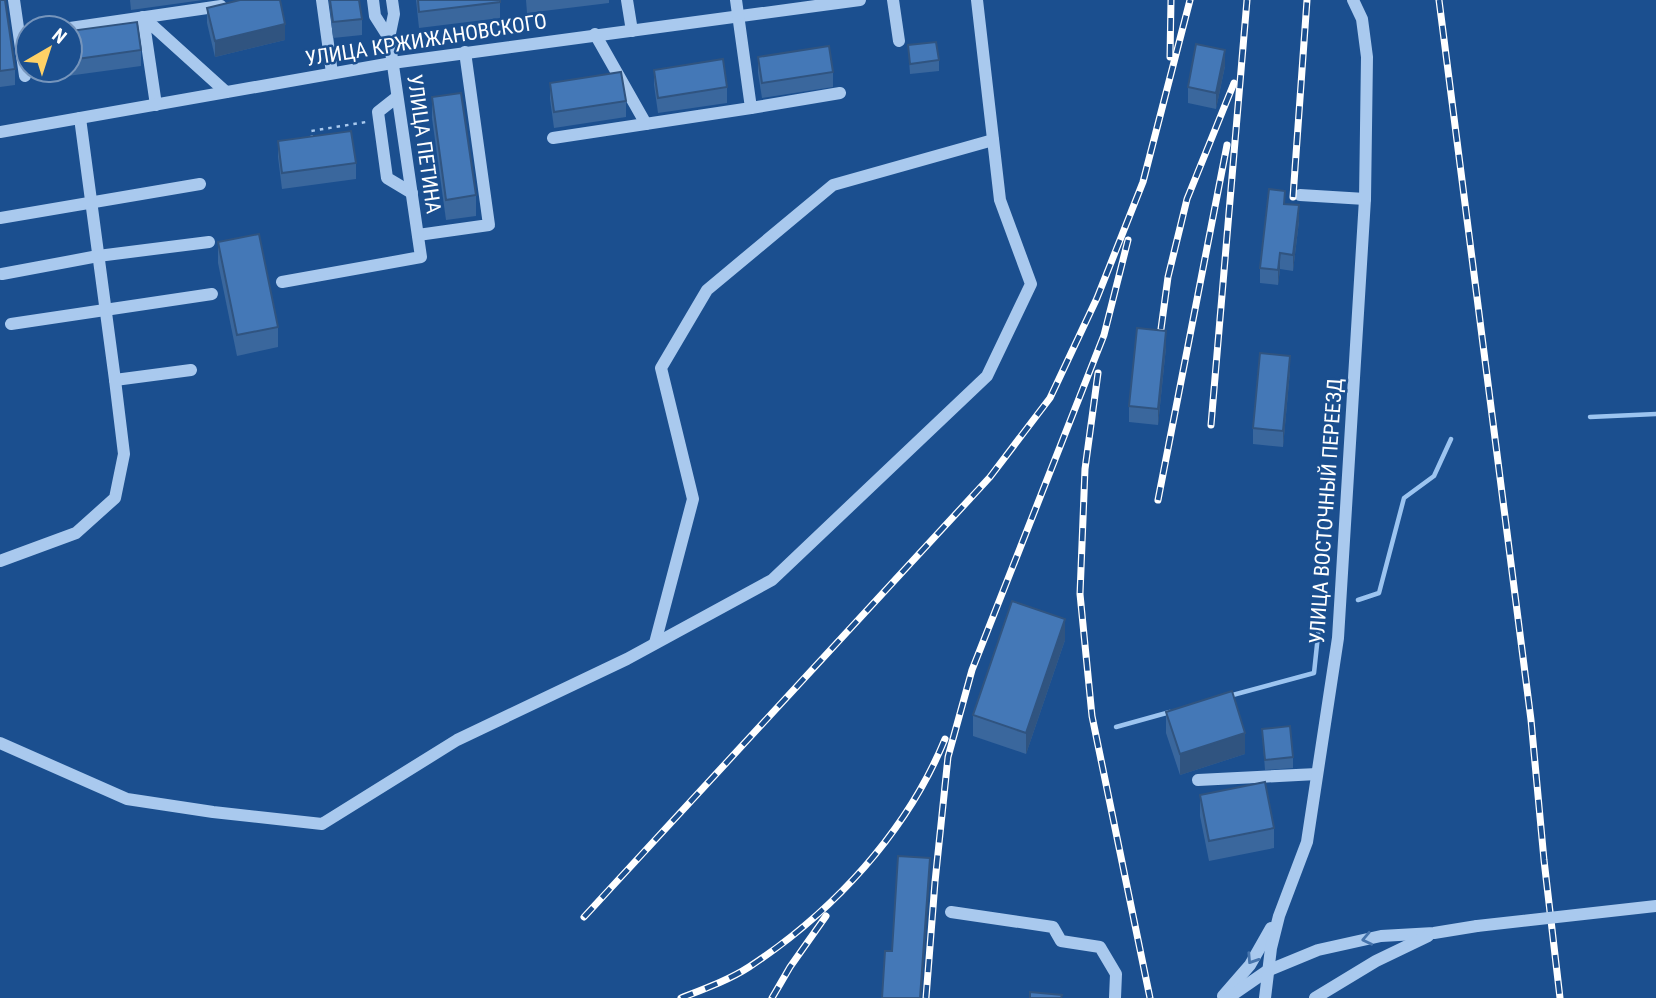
<svg xmlns="http://www.w3.org/2000/svg" width="1656" height="998" font-family="'Roboto Condensed',sans-serif">
<style>
.lines{fill:none;stroke-linecap:round;stroke-linejoin:round}
.stream{stroke:#9cc4f0;stroke-width:4.5}
.path{stroke:#a9c9ee;stroke-width:2.5;stroke-dasharray:3.5 5;stroke-linecap:butt}
.minor{stroke:#a9c9ee;stroke-width:12}
.rail-casing{stroke:#fff;stroke-width:7}
.rail{stroke:#1b4f8f;stroke-width:4.5;stroke-dasharray:13;stroke-linecap:butt}
.minor-bridge{stroke:#a9c9ee;stroke-width:12}
.wall{fill:#3a679d}
.shaded-wall{fill:#305480}
.building{fill:#4478b7;stroke:#305480;stroke-width:2}
.oneway{stroke:#4674ac}
.labels{text-anchor:middle;stroke-width:5;stroke-linejoin:round;paint-order:stroke}
.street-label{font-size:21px;fill:#fff;stroke:#1b4f8f}
</style>
<rect width="100%" height="100%" fill="#1b4f8f"/>
<g class="lines">
<g class="stream">
<path d="M1590 417 1656 414"/>
<path d="M1358 600 1379 593 1404 498 1434 476 1451 439"/>
<path d="M1229 696 1314 673 1321 607"/>
<path d="M1116 727 1170 712"/>
</g>
<path class="path" d="M312 139 311 131 366 122"/>
<g class="minor">
<path d="M14 0 25 76"/>
<path d="M322 0 332 73"/>
<path d="M627 0 632 31"/>
<path d="M893 0 899 41"/>
<path d="M70 28 221 6"/>
<path d="M595 34 646 124"/>
<path d="M389 38 394 14 392 0"/>
<path d="M397 97 378 112 387 178 412 193"/>
<path d="M156 105 143 17 226 92"/>
<path d="M751 108 840 93"/>
<path d="M80 118 115 380 191 370"/>
<path d="M0 132 392 63 860 0"/>
<path d="M553 138 751 108 736 0"/>
<path d="M1300 195 1365 199"/>
<path d="M0 218 200 184"/>
<path d="M418 235 489 225 465 52"/>
<path d="M2 274 98 256 209 242"/>
<path d="M282 282 421 257 389 38 375 16 373 0"/>
<path d="M11 324 212 294"/>
<path d="M0 561 76 533 115 498 124 454 115 380"/>
<path d="M655 643 693 499 661 368 707 290 833 185 993 140"/>
<path d="M0 743 127 799 213 812 322 824 457 740 627 659 772 580 987 376 1031 284 1000 200 977 0"/>
<path d="M1198 780 1317 774"/>
<path d="M951 912 1053 927 1061 941 1100 947 1116 974 1115 998"/>
<path d="M1223 996 1250 965 1271 928"/>
<path d="M1228 998 1267 971 1318 950 1381 936 1434 933 1477 926"/>
<path d="M1265 998 1271 948 1279 916 1307 842 1338 638 1365 199 1367 57 1362 19 1353 0"/>
<path d="M1315 998 1376 961 1428 936"/>
</g>
<defs>
<g id="rail">
<path d="M1439 0 1531 720 1544 860 1560 998"/>
<path d="M1170 57 1171 0"/>
<path d="M1293 197 1307 0"/>
<path d="M1161 329 1168 277 1187 199 1234 83"/>
<path d="M1098 373 1085 469 1080 594 1092 716 1150 998"/>
<path d="M1211 425 1247 0"/>
<path d="M1158 500 1227 145"/>
<path d="M584 917 990 477 1050 398 1097 298 1143 182 1190 0"/>
<path d="M681 998C704 989 729 980 749 967 833 912 907 832 945 739"/>
<path d="M772 998 790 967 826 916"/>
<path d="M926 998 935 882 948 757 972 670 1104 335 1128 240"/>
</g>
</defs>
<use href="#rail" class="rail-casing"/>
<use href="#rail" class="rail"/>
<path class="minor-bridge" d="M1477 926 1656 906"/>
</g>
<g class="wall">
<path d="M0 0 15 69V85L0 87Z"/>
<path d="M130 0H203L131 10Z"/>
<path d="M329 0H359L362 19V35L333 38Z"/>
<path d="M416 0H500V18L419 28Z"/>
<path d="M526 0H609V3L527 13Z"/>
<path d="M207 8 285 40 215 57 207 23Z"/>
<path d="M70 31 141 50V66L60 77 59 70H70Z"/>
<path d="M908 45 939 60V71L910 74Z"/>
<path d="M758 57 833 72V87L762 98 758 73Z"/>
<path d="M1225 66 1216 109 1188 103V87Z"/>
<path d="M654 70 727 87V103L658 113 654 85Z"/>
<path d="M550 83 626 101V117L554 128 550 99Z"/>
<path d="M432 97 476 195V216L446 220 432 118Z"/>
<path d="M278 141 356 163V179L282 189 278 157Z"/>
<path d="M1285 204 1299 221 1293 271 1280 269 1278 285 1260 283V268Z"/>
<path d="M218 242 278 327V347L237 356 218 263Z"/>
<path d="M1166 347 1158 425 1129 422V406Z"/>
<path d="M1290 371 1283 447 1253 444V428Z"/>
<path d="M1065 640 1026 754 973 736V715Z"/>
<path d="M1166 712 1245 754 1180 775 1166 733Z"/>
<path d="M1262 729 1293 757V768L1265 770Z"/>
<path d="M1200 795 1274 828V848L1209 861 1200 816Z"/>
</g>
<g class="shaded-wall">
<path d="M285 24V40L215 57V41Z"/>
<path d="M1225 50V66L1216 109V93Z"/>
<path d="M1299 205V221L1293 271V255Z"/>
<path d="M1280 253V269L1278 285V270Z"/>
<path d="M1166 331V347L1158 425V409Z"/>
<path d="M1290 356V371L1283 447V431Z"/>
<path d="M1065 619V640L1026 754V733Z"/>
<path d="M1245 733V754L1180 775V754Z"/>
<path d="M930 858V879L921 998H920Z"/>
</g>
<g class="building">
<path d="M0 0H5L15 69 0 71Z"/>
<path d="M240 0H280L285 24 215 41 207 8Z"/>
<path d="M330 0H359L362 19 333 22Z"/>
<path d="M418 0H500V2L419 12Z"/>
<path d="M137 22 141 50 70 60V31Z"/>
<path d="M936 42 939 60 910 64 908 45Z"/>
<path d="M1196 44 1225 50 1216 93 1188 87Z"/>
<path d="M829 46 833 72 762 83 758 57Z"/>
<path d="M723 59 727 87 658 98 654 70Z"/>
<path d="M621 72 626 101 554 112 550 83Z"/>
<path d="M461 93 476 195 446 200 432 97Z"/>
<path d="M351 131 356 163 282 173 278 141Z"/>
<path d="M1269 189 1285 191 1284 204 1299 205 1293 255 1280 253 1278 270 1260 268Z"/>
<path d="M259 234 278 327 237 335 218 242Z"/>
<path d="M1137 328 1166 331 1158 409 1129 406Z"/>
<path d="M1260 353 1290 356 1283 431 1253 428Z"/>
<path d="M1012 601 1065 619 1026 733 973 715Z"/>
<path d="M1232 691 1245 733 1180 754 1166 712Z"/>
<path d="M1290 726 1293 757 1265 760 1262 729Z"/>
<path d="M1265 782 1274 828 1209 841 1200 795Z"/>
<path d="M898 856 930 858 920 998H882L885 951H892Z"/>
<path d="M1030 992 1062 995 1061 998H1030Z"/>
</g>
<defs><path id="oneway-chevron" d="M-2-3.5L2.5 0L-2 3.5" fill="none" stroke-width="1.6" stroke-linecap="round" stroke-linejoin="round" transform="scale(1.75)"/></defs>
<g class="oneway">
<use href="#oneway-chevron" transform="translate(1367 939) rotate(168)"/>
<use href="#oneway-chevron" transform="translate(1252 959) rotate(123)"/>
</g>
<g class="labels">
<g class="street-label">
<text transform="translate(426 40) rotate(-9)" y="7">УЛИЦА КРЖИЖАНОВСКОГО</text>
<text transform="translate(424 144) rotate(82)" y="7">УЛИЦА ПЕТИНА</text>
<text transform="translate(1326 511) rotate(-86)" y="7">УЛИЦА ВОСТОЧНЫЙ ПЕРЕЕЗД</text>
</g>
</g>
<g transform="translate(49 49) rotate(39)"><circle r="33" fill="#1b4f8f" stroke="#7695bc" stroke-width="2"/>
<path d="M0-5L12 26L0 18L-12 26Z" fill="#ffd166"/>
<text y="-10" font-size="19" font-weight="bold" text-anchor="middle" fill="#ffffff">N</text>
</g>
</svg>
